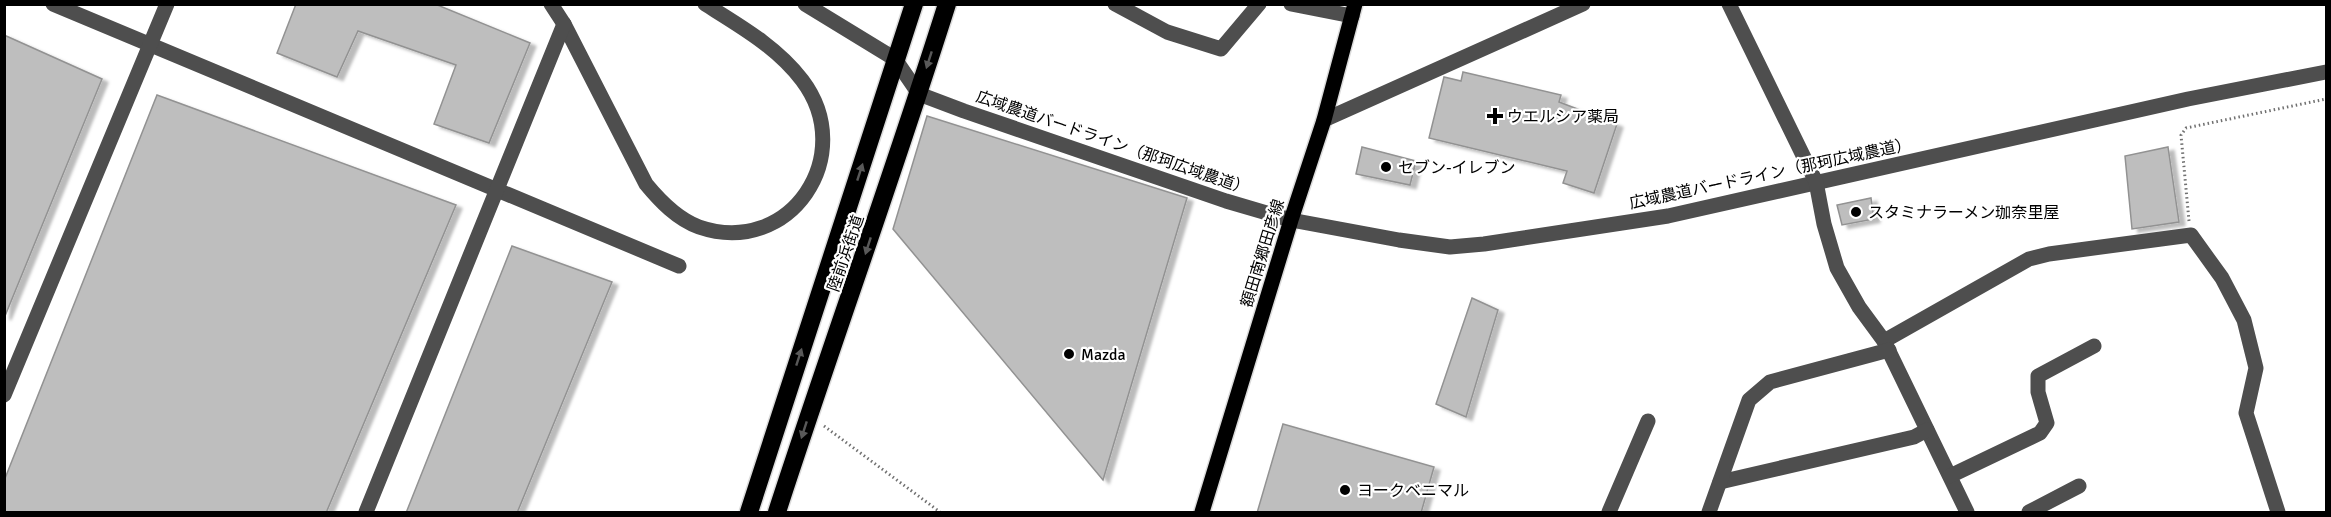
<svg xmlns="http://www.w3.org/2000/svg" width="2331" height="517" font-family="Signika,'Noto Sans JP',sans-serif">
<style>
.building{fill:#bebebe;stroke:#929292;stroke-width:1.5;filter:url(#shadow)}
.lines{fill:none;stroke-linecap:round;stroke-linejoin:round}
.major-casing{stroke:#dbdbdb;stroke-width:18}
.highway-casing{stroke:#dbdbdb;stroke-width:21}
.path{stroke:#707070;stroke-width:3;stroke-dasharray:1.5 3;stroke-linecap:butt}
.minor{stroke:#4e4e4e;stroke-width:15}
.major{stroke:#000;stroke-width:15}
.highway{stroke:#000;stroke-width:18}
.oneway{fill:#595959}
.poi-dot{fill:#000;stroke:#fff;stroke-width:2}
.labels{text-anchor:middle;stroke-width:4.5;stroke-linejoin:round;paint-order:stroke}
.poi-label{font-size:16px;fill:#000;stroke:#fff;text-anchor:start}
.street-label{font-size:16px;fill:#000;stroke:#fff}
</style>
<defs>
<filter id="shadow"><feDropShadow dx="6" dy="3.5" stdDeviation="1.5" flood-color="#0004"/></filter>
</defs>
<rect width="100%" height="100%" fill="#fff"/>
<g class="building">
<path d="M296 4H435L530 43 489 143 434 124 456 65 358 31 337 77 277 53Z"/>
<path d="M4 35 102 79 5 316H4Z"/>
<path d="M1463 72 1561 95 1559 102 1617 124 1594 193 1563 183 1567 171 1429 138 1444 77 1461 81Z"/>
<path d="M157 95 456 205 326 513H4V481Z"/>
<path d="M927 116 1187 198 1103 480 893 229Z"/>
<path d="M1362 147 1416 161 1410 185 1356 174Z"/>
<path d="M2168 147 2179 222 2132 229 2125 156Z"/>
<path d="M1871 198 1874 219 1842 225 1837 205Z"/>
<path d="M512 246 612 282 517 513H406Z"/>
<path d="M1472 298 1498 310 1466 417 1436 404Z"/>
<path d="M1283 424 1434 467 1421 513H1257Z"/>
</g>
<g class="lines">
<defs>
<path id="major" d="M1202 512 1291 220 1324 120 1355 4"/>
<g id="highway">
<path d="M749 512 914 4"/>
<path d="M777 512C832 343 893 175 947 4"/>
</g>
</defs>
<use href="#major" class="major-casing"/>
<use href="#highway" class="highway-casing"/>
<g class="path">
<path d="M2189 221 2181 135 2186 128 2326 99"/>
<path d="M824 426 940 512"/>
</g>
<g class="minor">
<path d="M53 4 679 266"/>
<path d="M551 4 564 24 646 184C660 201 677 219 699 227 790 258 859 155 802 80 777 47 740 26 705 4"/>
<path d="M805 4 895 59 919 94 964 111 1226 201 1291 220 1399 240 1450 247 1484 244 1668 216 2188 99 2326 72"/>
<path d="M1115 4 1167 32 1221 49 1259 4"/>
<path d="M1291 4 1352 16"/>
<path d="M1729 4 1816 182 1824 224 1837 268 1859 307 1884 341 1967 512"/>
<path d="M1324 120 1583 4"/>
<path d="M1884 341 2029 259 2049 254 2191 235 2222 278 2244 320 2256 368 2246 413 2278 512"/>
<path d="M4 395 167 4"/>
<path d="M1950 476 2040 433 2047 423 2038 392V376L2094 346"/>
<path d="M1720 482 1914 437 1927 430"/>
<path d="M366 512 564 24"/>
<path d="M1609 512 1648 421"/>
<path d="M1709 512 1749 400 1770 382 1889 350"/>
<path d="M2029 512 2079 486"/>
</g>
<use href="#major" class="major"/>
<use href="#highway" class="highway"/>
</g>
<defs><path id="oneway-solid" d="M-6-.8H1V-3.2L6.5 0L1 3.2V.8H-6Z" transform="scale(1.5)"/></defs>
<g class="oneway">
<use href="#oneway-solid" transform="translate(929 60) rotate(108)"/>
<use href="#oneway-solid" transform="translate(860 172) rotate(-72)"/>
<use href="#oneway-solid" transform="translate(868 246) rotate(108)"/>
<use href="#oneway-solid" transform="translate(799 357) rotate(-72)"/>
<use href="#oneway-solid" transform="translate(804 430) rotate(108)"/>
</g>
<g class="poi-dot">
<path d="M1492 107h6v6h6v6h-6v6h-6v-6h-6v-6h6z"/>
<circle cx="1386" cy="167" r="6"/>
<circle cx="1856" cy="212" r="6"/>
<circle cx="1069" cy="354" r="6"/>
<circle cx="1345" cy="490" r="6"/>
</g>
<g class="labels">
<g class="poi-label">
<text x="1507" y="122">ウエルシア薬局</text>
<text x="1398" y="173">セブン-イレブン</text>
<text x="1868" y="218">スタミナラーメン珈奈里屋</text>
<text x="1081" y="360">Mazda</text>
<text x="1357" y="496">ヨークベニマル</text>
</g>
<g class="street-label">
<text transform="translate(1113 142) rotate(19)" y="6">広域農道バードライン（那珂広域農道）</text>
<text transform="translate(1770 173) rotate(-12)" y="6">広域農道バードライン（那珂広域農道）</text>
<text transform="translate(845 253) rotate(-71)" y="6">陸前浜街道</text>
<text transform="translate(1262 253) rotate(-73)" y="6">額田南郷田彦線</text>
</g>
</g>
<rect width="2331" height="517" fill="none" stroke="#000000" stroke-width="12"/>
</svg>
